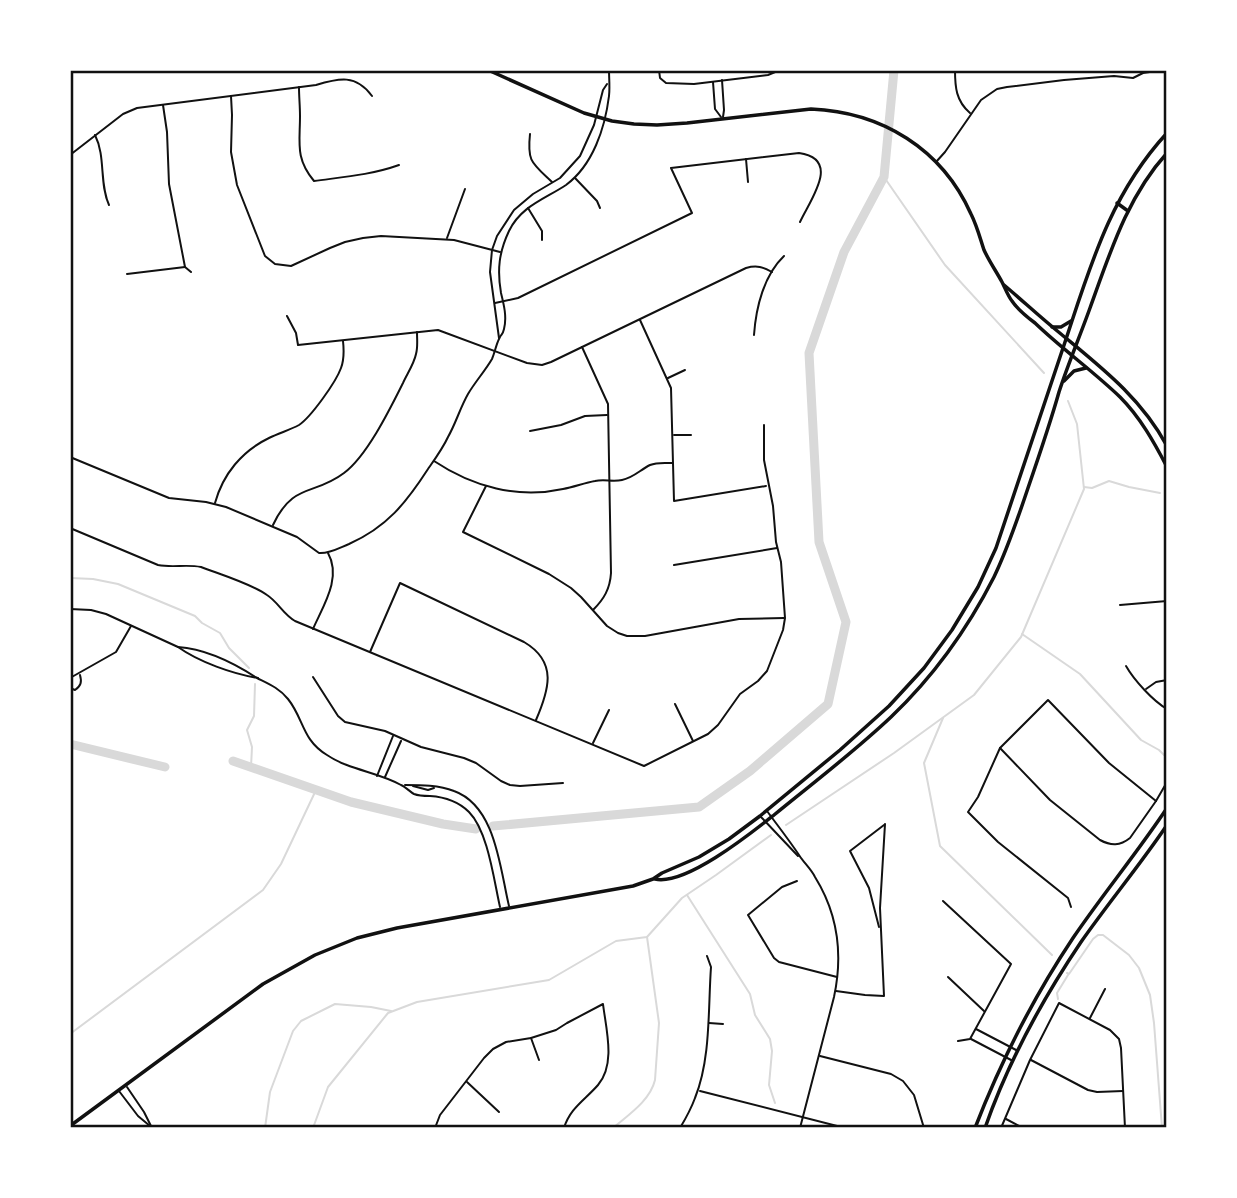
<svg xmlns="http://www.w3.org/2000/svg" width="1237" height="1198" font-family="Montserrat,sans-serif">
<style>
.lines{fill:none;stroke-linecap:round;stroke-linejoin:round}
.stream{stroke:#d9d9d9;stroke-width:2}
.river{stroke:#d9d9d9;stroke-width:9}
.minor{stroke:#111;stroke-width:2}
.secondary{stroke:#111;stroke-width:3.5}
.primary{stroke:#111;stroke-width:3.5}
.neatline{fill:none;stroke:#111;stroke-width:2.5}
</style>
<rect width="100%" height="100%" fill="#fff"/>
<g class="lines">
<g class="stream">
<path d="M884 177 945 265 1044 373"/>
<path d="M1084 487 1092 488 1109 481 1129 487 1160 493"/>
<path d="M70 578 93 579 118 584 195 616 202 623 220 633 229 648 249 668"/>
<path d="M1022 634 1080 674 1141 740 1159 750 1164 755"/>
<path d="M943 718 924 763 940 846 1052 955"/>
<path d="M251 767 252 747 247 730 254 716 255 684"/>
<path d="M786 825 894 753 974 695 1021 637 1084 489 1077 424 1068 401"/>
<path d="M687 895 750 994 755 1015 770 1039 772 1051 769 1085 775 1103"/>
<path d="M1067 973 1069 974 1093 939 1098 935H1103L1129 955 1139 968 1150 995 1154 1023 1162 1128"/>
<path d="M1058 999 1057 993 1068 975"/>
<path d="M70 1034 263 890 281 864 316 790"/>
<path d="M265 1128 270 1092 293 1031 301 1021 335 1004 371 1007 391 1011"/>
<path d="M313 1128 328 1087 388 1013 417 1002 549 980 616 941 647 937 682 898 716 875 771 835"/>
<path d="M613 1128C628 1115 650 1101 655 1080L659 1023 647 937"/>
</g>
<g class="river">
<path d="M70 744 165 767"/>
<path d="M233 761 351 802 443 824 476 829"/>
<path d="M493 826 699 807 750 771 828 704 846 622 819 542 809 353 844 252 884 177 894 70"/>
</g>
<g class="minor">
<path d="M659 70 660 78 666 83 694 84 768 75 780 70"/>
<path d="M955 70C955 87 956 101 970 113"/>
<path d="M722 80 724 110 723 117"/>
<path d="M713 82 715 109 721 117"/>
<path d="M299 87C299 97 300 106 300 116 300 143 295 158 314 181 343 177 371 175 399 165"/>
<path d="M231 96 232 115 231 152 237 185 265 256 275 264 291 266 330 248 345 242 363 238 381 236 454 240 500 252"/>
<path d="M163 105 167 132 169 184 185 267 191 272"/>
<path d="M530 134C527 162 532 163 552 182"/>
<path d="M95 135C106 157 99 183 109 205"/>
<path d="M70 155 123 114 137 108 316 85C339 78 356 74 372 96"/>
<path d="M746 159 748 182"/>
<path d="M936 162 945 152 981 100 997 89 1007 87 1064 80 1114 76 1133 78 1143 73 1163 70"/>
<path d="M575 178 597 201 600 208"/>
<path d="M528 208 542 231V240"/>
<path d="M447 238 465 189"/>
<path d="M127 274 185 267"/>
<path d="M495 303 518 298 692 213 671 168 799 153C842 159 810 200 800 222"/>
<path d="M287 316 296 333 298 345 438 330 527 363 542 365 551 362 746 268C757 265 763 267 772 272"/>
<path d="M640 320 671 388 674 501 766 486"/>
<path d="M754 335C756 307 764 275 784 256"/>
<path d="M499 338 490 272 492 250 497 236 514 210 533 194 560 178 580 156 594 125 603 90 607 84"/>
<path d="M582 347 608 404 611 573C610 589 604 599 593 610"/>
<path d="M668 378 685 370"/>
<path d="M530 431 561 425 585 416 607 415"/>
<path d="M674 435H691"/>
<path d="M70 457 169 498 206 502 226 507 297 537 319 553C329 554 339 548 349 544 387 527 406 503 428 469 435 459 443 448 448 437 456 423 460 408 468 394 475 382 485 371 492 359 495 352 496 345 499 339 502 332 502 337 504 329 507 317 504 305 501 293 497 270 499 252 509 231 521 206 545 199 566 185 593 165 605 128 609 96 610 88 609 78 609 70"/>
<path d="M434 461C473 487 518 499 563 489 574 487 584 483 595 481 604 479 613 482 622 480 633 478 640 470 650 465 657 462 665 463 672 463"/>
<path d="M486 486 463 532 549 574 571 588 581 597 607 626 618 633 627 636H645L739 619 784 618"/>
<path d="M215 503C223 474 242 451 269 438 279 433 290 430 299 425 311 417 336 382 341 368 344 360 344 350 343 341"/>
<path d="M273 525C293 482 314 496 344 473 367 456 390 409 403 383 407 374 414 364 416 354 418 347 417 340 417 332"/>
<path d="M70 528 158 565C173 568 186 564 201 567 219 574 252 584 267 595 278 602 283 614 295 621L644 766 708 734 718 725 740 694 758 681 767 671 783 630 785 618 781 562 776 542 773 506 764 460V425"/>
<path d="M674 565 777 548"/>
<path d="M1120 605 1167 601"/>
<path d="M70 609 91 610 106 614 178 647C199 662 233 674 258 678"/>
<path d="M313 629C323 606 342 578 328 553"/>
<path d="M178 647C207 649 234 663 257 678 269 684 279 688 288 699 304 719 302 740 327 755 349 770 378 772 401 785 406 787 410 792 414 794 419 796 425 796 430 796 445 797 458 801 469 812 488 831 494 881 500 907"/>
<path d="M370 652 400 583 524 642C558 662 549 690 536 720"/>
<path d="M1126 666C1134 680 1153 701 1167 709"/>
<path d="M313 677 338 716 345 722 385 731 421 747 464 758 476 763 501 781 510 785 520 786 563 783"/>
<path d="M70 678 116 652 131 626"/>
<path d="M70 688 75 690C81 686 82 682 80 675"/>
<path d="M1146 689 1156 682 1167 680"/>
<path d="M675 704 693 741"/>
<path d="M593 743 609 710"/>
<path d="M1000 748 1050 800 1100 840C1111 846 1120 846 1130 838L1156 801 1167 782"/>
<path d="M377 776 393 736"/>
<path d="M385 777 401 741"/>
<path d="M405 785C421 785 439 785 454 791 496 806 500 869 509 906"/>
<path d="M413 786 428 790 434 788"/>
<path d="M767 811C778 826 789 840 799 855 804 863 811 869 815 877 838 914 843 955 834 997L800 1128"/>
<path d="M761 817 798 856"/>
<path d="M797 881 782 887 748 915 774 958 779 962 837 977"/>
<path d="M943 901 1011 964 970 1039 958 1041"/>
<path d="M1071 907 1068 898 998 842 968 812 978 797 1000 748 1048 700 1109 763 1156 801"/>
<path d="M879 927 869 888 850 851 884 825"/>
<path d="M948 977 984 1011"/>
<path d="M836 991 865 995 884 996 880 908 885 824"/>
<path d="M1090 1018 1105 989"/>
<path d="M709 1023 723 1024"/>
<path d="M976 1029 1018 1051"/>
<path d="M531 1038 539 1060"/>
<path d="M971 1039 1013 1061"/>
<path d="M820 1056 891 1074 903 1081 914 1095 924 1128"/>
<path d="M1031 1060 1088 1090 1097 1092 1123 1091"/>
<path d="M467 1082 499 1112"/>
<path d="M127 1087 144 1112 152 1128"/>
<path d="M119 1091 138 1116 150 1126"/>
<path d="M700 1091 845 1128"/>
<path d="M1006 1119 1023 1128"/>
<path d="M435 1128 440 1115 484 1058 493 1049 506 1042 531 1038 556 1030 567 1023 603 1004C606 1029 616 1064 598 1085 585 1100 570 1108 564 1128"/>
<path d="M680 1128C686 1118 691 1109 695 1098 711 1059 708 1008 711 967L707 956"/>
<path d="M1001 1128 1030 1060 1059 1003 1110 1030 1119 1039 1121 1048 1125 1128"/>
</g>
<g class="secondary">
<path d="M488 70 584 113 612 121 634 124 657 125 687 123 811 109C882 112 942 149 971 214 977 226 980 238 984 250 989 261 996 271 1002 282 1005 288 1008 296 1012 301 1018 310 1027 317 1035 323 1062 349 1093 371 1120 397 1140 417 1154 442 1167 467"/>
<path d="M1004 285C1023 301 1041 318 1061 334 1102 368 1141 398 1167 446"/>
<path d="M975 1128C1001 1061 1033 998 1073 938 1103 894 1137 853 1167 808"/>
<path d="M985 1128C1008 1062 1042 1000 1081 942 1109 902 1140 865 1167 825"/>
</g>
<g class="primary">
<path d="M1117 203 1128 211"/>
<path d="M1052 327H1061L1071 321"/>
<path d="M1064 381 1074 371 1086 368"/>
<path d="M655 879C685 886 750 834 774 815 813 783 854 752 891 717 933 677 968 628 994 577 1008 548 1018 518 1028 488 1039 456 1050 424 1059 392 1068 364 1080 336 1090 308 1110 253 1127 197 1167 153"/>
<path d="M70 1126 263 984 315 955 357 938 397 928 633 886 653 879 662 873 699 857 729 839 760 816 840 750 889 706 924 668 952 630 978 587 996 548C1018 483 1040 417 1062 351 1089 271 1108 197 1167 133"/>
</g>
</g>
<rect width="1237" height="1198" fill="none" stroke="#ffffff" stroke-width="144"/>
<rect x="72" y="72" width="1093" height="1054" class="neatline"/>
</svg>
